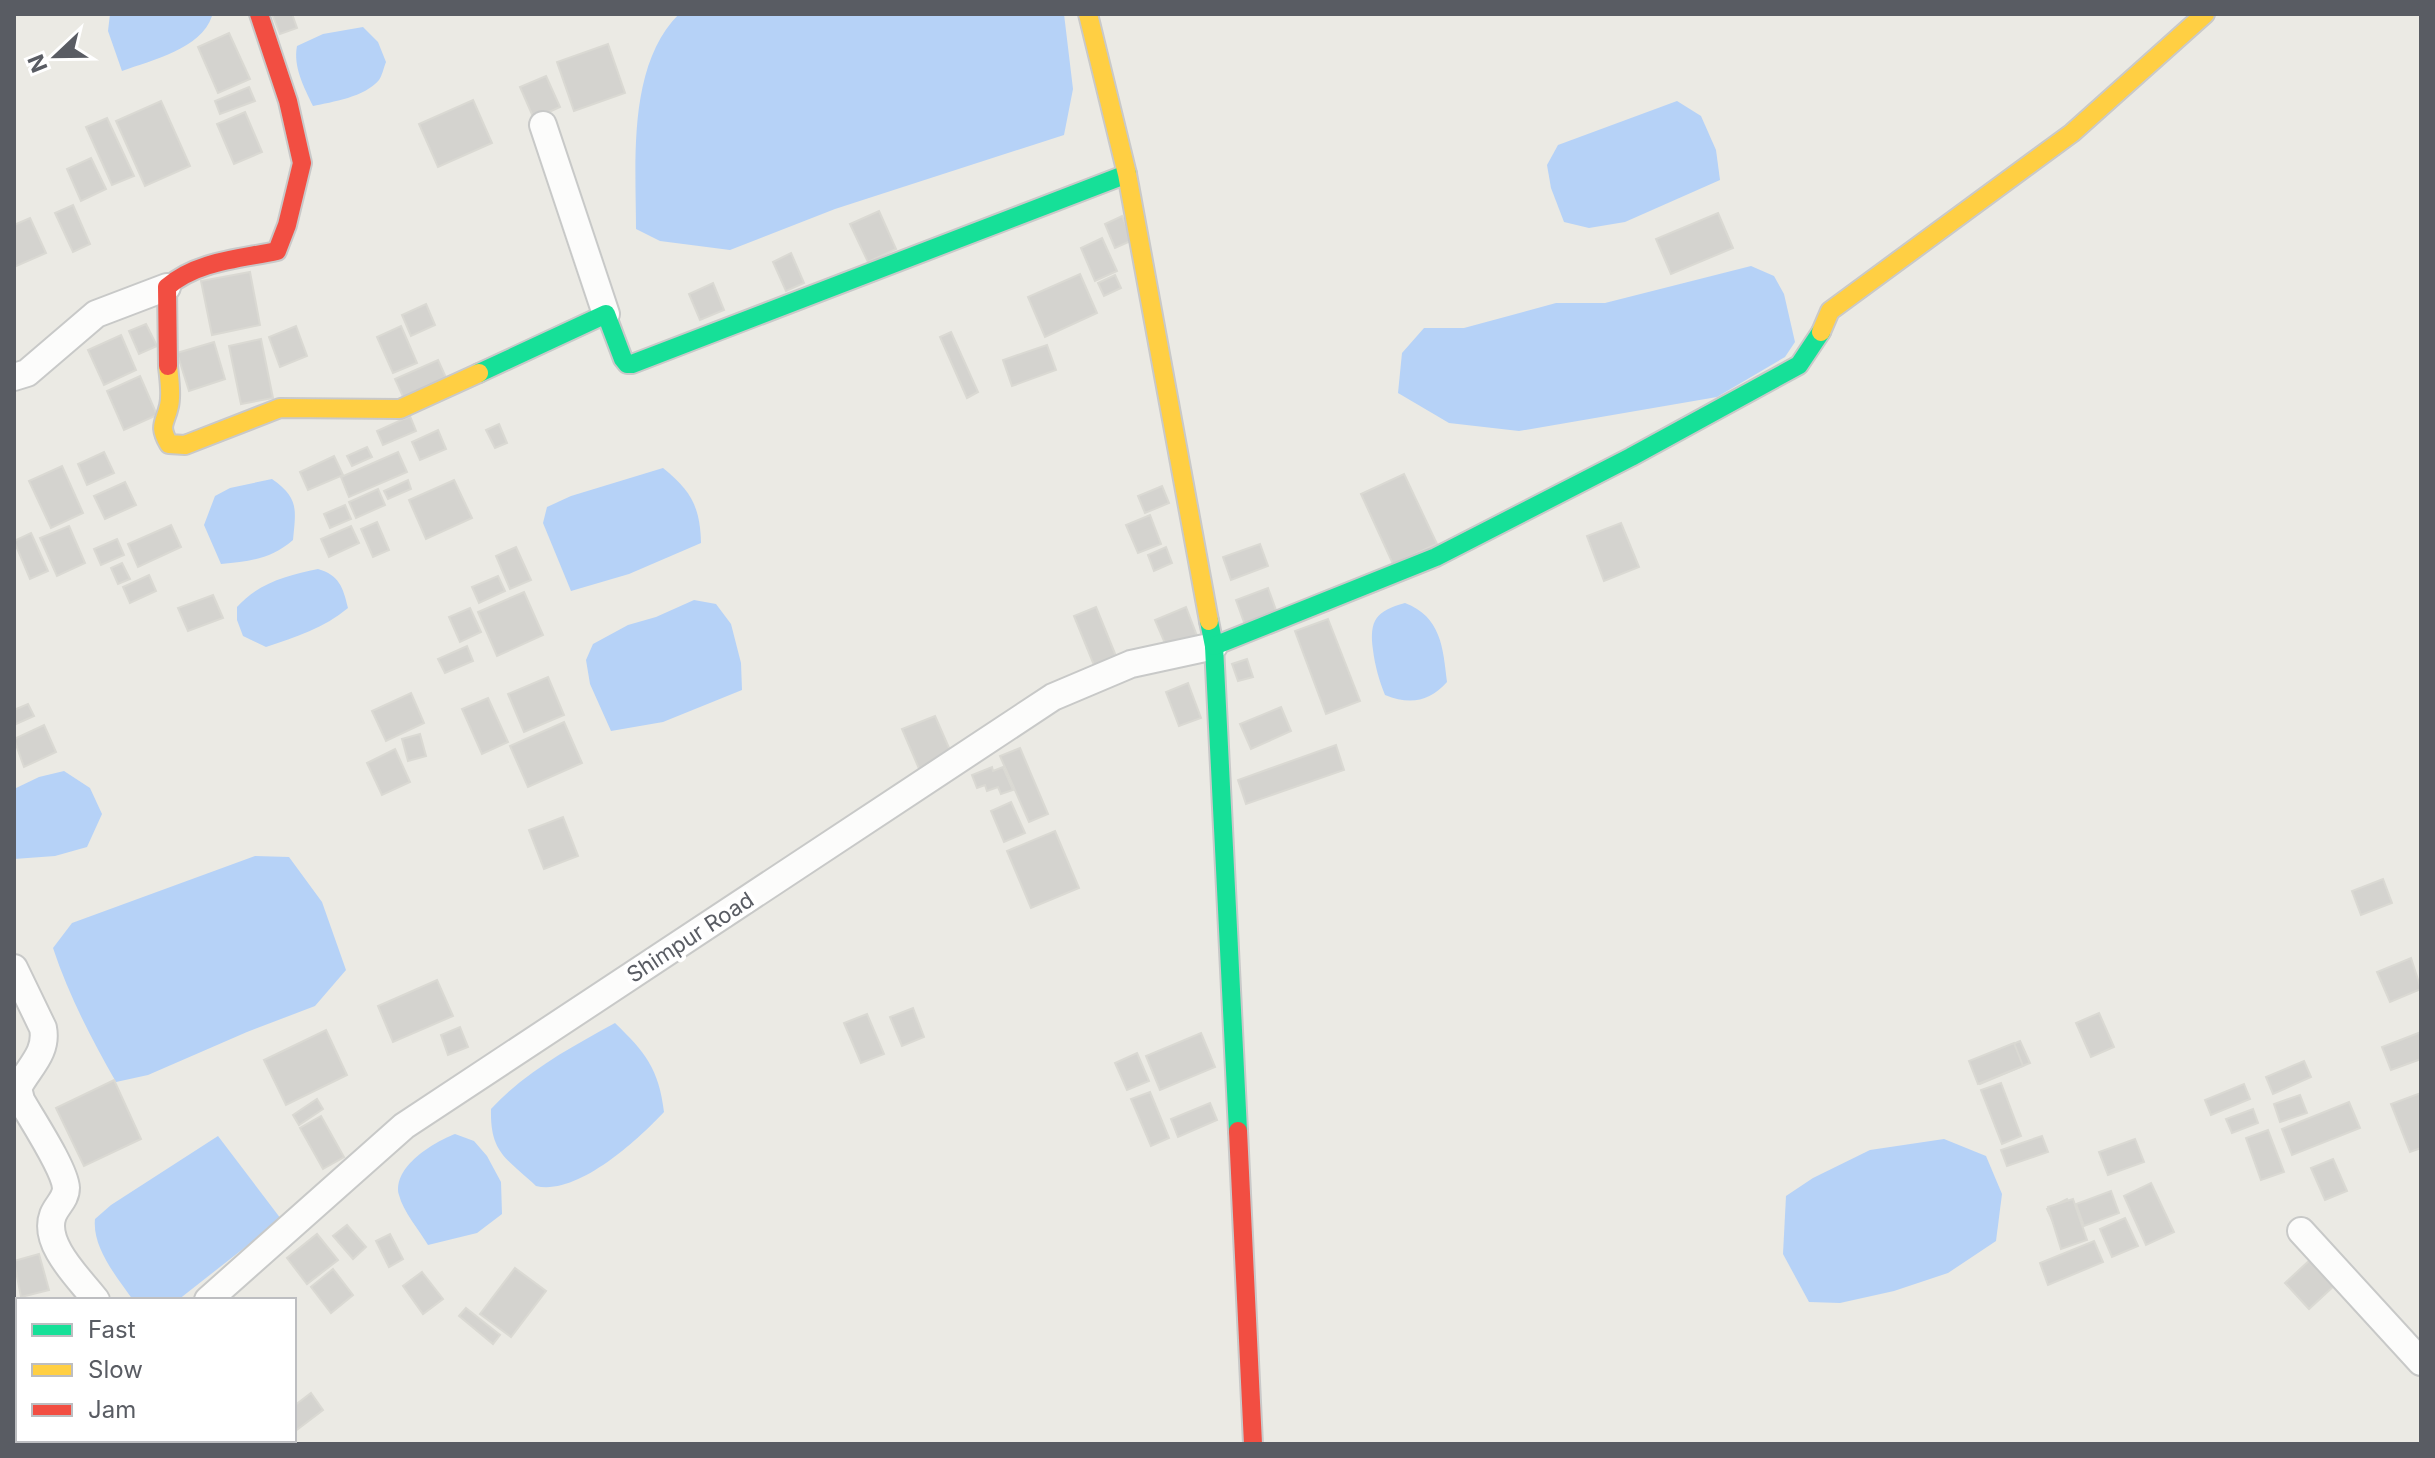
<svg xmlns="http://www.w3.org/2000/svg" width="2435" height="1458" font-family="Inter,sans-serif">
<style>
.water{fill:#b6d2f7}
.building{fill:#d4d3cf;stroke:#dad9d3;stroke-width:2}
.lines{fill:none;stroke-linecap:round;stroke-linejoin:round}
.street-casing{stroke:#c8c9c8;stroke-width:30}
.fast-casing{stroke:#c9c9c9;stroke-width:22}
.slow-casing{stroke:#c9c9c9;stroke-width:22}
.jam-casing{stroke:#c9c9c9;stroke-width:22}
.street{stroke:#fcfcfb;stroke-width:26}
.fast{stroke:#16e098;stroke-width:18}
.slow{stroke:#ffcf43;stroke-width:18}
.jam{stroke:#f24e42;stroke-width:18}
.labels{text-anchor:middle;stroke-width:8;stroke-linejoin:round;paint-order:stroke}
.street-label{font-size:22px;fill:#595c63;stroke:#fff}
</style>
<rect width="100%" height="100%" fill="#ebeae4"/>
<g class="water">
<path d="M110 14H211L212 16C201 49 152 60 122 71L108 31Z"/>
<path d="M679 14H1064L1073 89 1064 135 835 209 730 250 660 241 636 229C636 162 627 66 679 14Z"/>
<path d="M363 27 378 42 386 62C384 67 382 76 379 80 365 97 332 102 313 106 304 87 293 67 297 46L323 34Z"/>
<path d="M1677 101 1701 116 1716 150 1720 180 1625 222 1589 228 1564 222 1551 188 1547 165 1558 145Z"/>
<path d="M1751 266 1774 276 1784 294 1795 342 1785 357 1717 397 1519 431 1449 423 1398 393 1402 353 1424 328H1464L1556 303H1605Z"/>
<path d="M663 468C691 491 700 506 701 543L629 574 571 591 543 523 547 507 571 496Z"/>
<path d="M272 479C299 498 296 509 293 540 271 559 251 561 221 564L204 525 215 496 230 488Z"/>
<path d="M318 569C339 575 343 587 348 608 324 628 296 637 266 647L243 636 237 620V607C258 583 288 575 318 569Z"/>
<path d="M694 600 716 604 731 624 741 663 742 690 663 722 611 731 590 684 586 660 593 644 628 625 656 617Z"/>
<path d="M1405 603C1441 617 1443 647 1447 682 1429 702 1410 705 1385 695 1379 680 1375 666 1373 650 1369 620 1376 611 1405 603Z"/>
<path d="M64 771 90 788 102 814 87 847 55 856 14 859V789L39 777Z"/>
<path d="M255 856 289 857 322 902 346 970 315 1006 247 1032 148 1075 116 1082C91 1038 69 996 53 948L72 923Z"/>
<path d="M615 1023C645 1052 659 1069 664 1112 638 1140 577 1196 536 1186 506 1158 490 1153 491 1109 526 1071 570 1048 615 1023Z"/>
<path d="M455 1134 474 1141 487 1156 501 1182 502 1214 477 1233 428 1245C419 1230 403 1211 399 1195 392 1167 434 1142 455 1134Z"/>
<path d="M218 1136 281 1219 178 1300H133C117 1277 92 1248 95 1219L111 1205Z"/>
<path d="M1944 1139 1986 1156 2002 1194 1996 1241 1948 1273 1894 1291 1840 1303 1809 1302 1783 1254 1786 1196 1813 1178 1870 1150Z"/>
</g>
<g class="building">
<path d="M272 14H292L297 28 280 34Z"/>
<path d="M229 33 250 79 218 93 198 47Z"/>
<path d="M608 44 625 93 574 111 557 62Z"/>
<path d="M546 76 560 107 534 119 520 87Z"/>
<path d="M249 87 255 101 220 114 215 101Z"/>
<path d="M473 100 492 143 438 167 419 124Z"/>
<path d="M161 101 190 166 145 186 116 121Z"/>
<path d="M245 112 262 152 234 164 217 124Z"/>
<path d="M107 118 134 176 112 185 86 127Z"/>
<path d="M91 158 106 189 81 201 67 169Z"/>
<path d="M73 205 90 244 73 252 55 213Z"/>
<path d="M879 211 896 249 868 262 850 224Z"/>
<path d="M1718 213 1733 248 1671 274 1656 239Z"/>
<path d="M1122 216 1133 240 1115 248 1105 224Z"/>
<path d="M30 218 46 253 14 267V225Z"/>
<path d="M1102 238 1117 271 1095 281 1081 248Z"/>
<path d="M791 253 804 283 786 291 773 262Z"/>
<path d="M250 272 260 325 212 335 201 281Z"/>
<path d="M1080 274 1097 313 1045 337 1028 297Z"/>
<path d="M1115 275 1121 288 1104 296 1098 283Z"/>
<path d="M713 283 724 310 700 320 689 294Z"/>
<path d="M426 304 435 325 411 336 402 315Z"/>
<path d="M146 324 157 346 139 354 129 331Z"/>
<path d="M296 326 307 356 280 367 269 337Z"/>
<path d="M401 326 417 363 393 373 377 337Z"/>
<path d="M951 332 978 392 967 398 940 337Z"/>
<path d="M121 335 136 370 104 385 88 350Z"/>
<path d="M261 339 273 398 241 404 229 346Z"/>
<path d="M214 342 225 379 189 391 177 353Z"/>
<path d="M1047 345 1056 370 1012 386 1003 360Z"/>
<path d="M438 360 448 382 405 401 395 379Z"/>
<path d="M140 376 157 415 124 430 107 391Z"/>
<path d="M410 416 416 431 383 445 377 431Z"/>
<path d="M499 424 507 443 495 448 486 430Z"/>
<path d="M438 430 446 449 420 460 412 442Z"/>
<path d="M367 447 372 457 352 466 347 456Z"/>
<path d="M104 452 114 473 87 485 78 464Z"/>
<path d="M398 452 407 472 349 497 341 477Z"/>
<path d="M334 456 343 475 308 490 300 472Z"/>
<path d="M62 466 83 513 51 528 29 481Z"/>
<path d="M1404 474 1437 544 1393 564 1361 494Z"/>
<path d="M408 480 411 489 388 499 384 491Z"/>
<path d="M454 480 472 518 426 539 409 500Z"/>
<path d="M125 482 136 505 105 519 94 496Z"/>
<path d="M1162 486 1169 503 1145 513 1138 496Z"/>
<path d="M378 489 385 505 356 518 349 502Z"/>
<path d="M345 505 351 519 330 528 324 514Z"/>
<path d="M1150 515 1161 544 1138 553 1126 525Z"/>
<path d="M377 522 389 550 373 557 361 529Z"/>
<path d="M1621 523 1639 567 1604 581 1587 536Z"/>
<path d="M171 525 181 547 138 567 128 544Z"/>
<path d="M69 526 85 563 57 576 40 538Z"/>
<path d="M351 526 359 543 329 557 321 539Z"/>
<path d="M31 533 48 571 30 579 14 541Z"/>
<path d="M117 539 124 555 101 565 94 549Z"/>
<path d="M1260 544 1268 566 1231 580 1223 557Z"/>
<path d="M516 547 531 580 510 589 496 556Z"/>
<path d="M1166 547 1172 563 1154 571 1148 555Z"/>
<path d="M122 563 130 579 118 584 111 568Z"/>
<path d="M149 575 156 591 130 603 123 587Z"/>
<path d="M498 576 505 591 479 603 472 587Z"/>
<path d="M1268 588 1277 613 1245 625 1236 600Z"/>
<path d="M524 592 543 635 497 656 478 612Z"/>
<path d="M213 595 223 618 188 631 178 608Z"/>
<path d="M1096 607 1120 666 1098 675 1074 616Z"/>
<path d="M1186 607 1197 636 1167 648 1155 620Z"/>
<path d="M470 608 481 632 460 642 449 617Z"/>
<path d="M1328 619 1360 701 1326 714 1295 631Z"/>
<path d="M467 646 473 661 445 673 438 659Z"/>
<path d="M1247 659 1253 677 1238 681 1232 664Z"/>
<path d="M548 677 564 715 524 732 508 694Z"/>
<path d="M1188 683 1201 718 1179 726 1166 692Z"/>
<path d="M411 693 424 723 386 741 372 711Z"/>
<path d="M488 698 508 742 482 754 462 709Z"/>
<path d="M28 704 34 716 14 725V710Z"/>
<path d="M1281 707 1291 731 1251 749 1240 724Z"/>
<path d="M935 716 953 757 920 771 902 729Z"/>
<path d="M564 722 582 763 528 787 510 746Z"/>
<path d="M44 725 56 752 24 767 14 739Z"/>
<path d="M420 734 426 756 408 761 402 739Z"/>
<path d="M1336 745 1344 770 1246 804 1238 780Z"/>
<path d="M1020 748 1048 814 1029 822 1000 756Z"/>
<path d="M395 749 410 782 382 795 367 763Z"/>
<path d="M992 767 993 771 1003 767 1013 790 1001 794 998 787 987 791 985 785 977 788 972 775Z"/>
<path d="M1011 802 1025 833 1004 842 991 811Z"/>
<path d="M563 817 578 856 544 869 529 830Z"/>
<path d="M1055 831 1079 888 1031 908 1007 851Z"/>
<path d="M2383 879 2392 903 2361 915 2352 891Z"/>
<path d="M2411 958 2421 989 2390 1002 2377 972Z"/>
<path d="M437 980 453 1016 393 1042 378 1006Z"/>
<path d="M913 1008 924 1037 902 1046 890 1017Z"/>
<path d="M2099 1013 2114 1047 2091 1057 2076 1023Z"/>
<path d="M867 1014 884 1054 861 1063 844 1023Z"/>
<path d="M460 1027 468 1047 448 1055 441 1035Z"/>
<path d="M326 1030 347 1075 286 1105 264 1060Z"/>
<path d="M2421 1032V1059L2391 1070 2382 1047Z"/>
<path d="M1201 1033 1215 1067 1160 1090 1146 1056Z"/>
<path d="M2020 1041 2030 1063 1980 1084 1970 1062Z"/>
<path d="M2014 1043 2023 1066 1978 1084 1969 1061Z"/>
<path d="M1137 1053 1149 1081 1127 1090 1115 1063Z"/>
<path d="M2304 1061 2311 1077 2273 1094 2266 1077Z"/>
<path d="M114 1080 141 1139 84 1166 56 1108Z"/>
<path d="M2001 1083 2021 1136 2002 1144 1981 1090Z"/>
<path d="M2244 1084 2250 1099 2211 1115 2205 1100Z"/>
<path d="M1150 1092 1169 1138 1151 1146 1131 1099Z"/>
<path d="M2421 1093V1148L2410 1152 2391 1104Z"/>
<path d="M2300 1095 2307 1113 2280 1122 2274 1104Z"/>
<path d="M317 1099 323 1109 299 1125 293 1115Z"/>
<path d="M2349 1102 2360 1128 2292 1155 2282 1129Z"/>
<path d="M1210 1103 1217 1120 1178 1137 1171 1119Z"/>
<path d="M2253 1109 2258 1123 2232 1133 2226 1119Z"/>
<path d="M321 1116 344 1157 323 1169 300 1128Z"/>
<path d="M2268 1130 2284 1172 2261 1180 2246 1138Z"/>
<path d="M2042 1136 2048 1152 2007 1166 2001 1150Z"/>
<path d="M2135 1139 2144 1162 2108 1175 2099 1152Z"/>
<path d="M2333 1159 2347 1191 2325 1200 2311 1168Z"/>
<path d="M2151 1183 2174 1232 2146 1245 2124 1196Z"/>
<path d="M2111 1191 2119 1213 2084 1226 2076 1204Z"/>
<path d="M2067 1199 2084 1235 2064 1245 2047 1209Z"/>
<path d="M2073 1199 2087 1240 2061 1249 2048 1207Z"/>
<path d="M2125 1218 2138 1246 2112 1257 2100 1229Z"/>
<path d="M347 1225 366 1247 353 1259 333 1236Z"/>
<path d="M317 1234 338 1260 307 1284 287 1258Z"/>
<path d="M390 1234 403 1259 389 1267 376 1241Z"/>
<path d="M2094 1241 2103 1262 2048 1285 2040 1263Z"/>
<path d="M39 1254 49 1290 21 1297 14 1261Z"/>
<path d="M2311 1259 2335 1285 2309 1309 2285 1283Z"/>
<path d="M515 1268 546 1291 511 1337 480 1314Z"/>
<path d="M333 1269 353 1295 331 1313 311 1287Z"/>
<path d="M422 1272 443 1299 423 1314 403 1286Z"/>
<path d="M466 1308 500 1335 493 1344 459 1316Z"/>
<path d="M311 1393 323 1410 294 1432V1406Z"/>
<path d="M224 1440H269L264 1444H219Z"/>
</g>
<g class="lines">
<defs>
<g id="street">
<path d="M543 125 606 314"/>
<path d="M14 377 27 373 96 314 167 287"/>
<path d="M14 968 43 1028C48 1053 28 1068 18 1088L21 1100C31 1118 65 1169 66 1188 66 1199 57 1205 53 1215 42 1244 80 1279 96 1300"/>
<path d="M2301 1231 2421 1362"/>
<path d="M208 1300 404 1126 1053 697 1131 664 1214 646"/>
<path d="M65 1444 67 1440"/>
</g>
<g id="fast">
<path d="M479 373 606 314 623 359 627 364H632L1127 174"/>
<path d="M1209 621 1214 646 1238 1131"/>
<path d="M1214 646 1436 557 1631 457 1799 365 1821 332"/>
</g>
<g id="slow">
<path d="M1088 14 1127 174 1209 621"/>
<path d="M1821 332 1830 311 2072 133 2205 14"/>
<path d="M168 366C169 378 172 394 169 406 165 424 158 425 169 444L185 445 280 408 400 409 479 373"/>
</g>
<g id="jam">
<path d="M168 366 167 287C197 261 239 259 277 251L287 225 302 163 288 101 259 14"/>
<path d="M1238 1131 1253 1444"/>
</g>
</defs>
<use href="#street" class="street-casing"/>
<use href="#fast" class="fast-casing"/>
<use href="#slow" class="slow-casing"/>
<use href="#jam" class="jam-casing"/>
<use href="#street" class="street"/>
<use href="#fast" class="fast"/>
<use href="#slow" class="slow"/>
<use href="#jam" class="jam"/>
</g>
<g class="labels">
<g class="street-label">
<text transform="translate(690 937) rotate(-33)" y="8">Shimpur Road</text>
</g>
</g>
<rect width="2435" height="1458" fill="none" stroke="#595c63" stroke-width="32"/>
<rect x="16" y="1298" width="280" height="144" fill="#ffffff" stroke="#bdbec1" stroke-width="2"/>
<rect x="32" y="1324" width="40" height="12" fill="#16e098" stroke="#bdbec1" stroke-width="2"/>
<text x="88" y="1338" font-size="24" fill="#595c63">Fast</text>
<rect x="32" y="1364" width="40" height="12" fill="#ffcf43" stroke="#bdbec1" stroke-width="2"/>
<text x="88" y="1378" font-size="24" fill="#595c63">Slow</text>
<rect x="32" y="1404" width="40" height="12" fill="#f24e42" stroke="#bdbec1" stroke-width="2"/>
<text x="88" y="1418" font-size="24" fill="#595c63">Jam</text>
<g transform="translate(56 56) rotate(248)" stroke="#ffffff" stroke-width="6" paint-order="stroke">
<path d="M0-6L14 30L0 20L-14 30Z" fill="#595c63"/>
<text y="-12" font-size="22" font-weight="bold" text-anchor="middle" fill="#595c63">N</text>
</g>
</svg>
